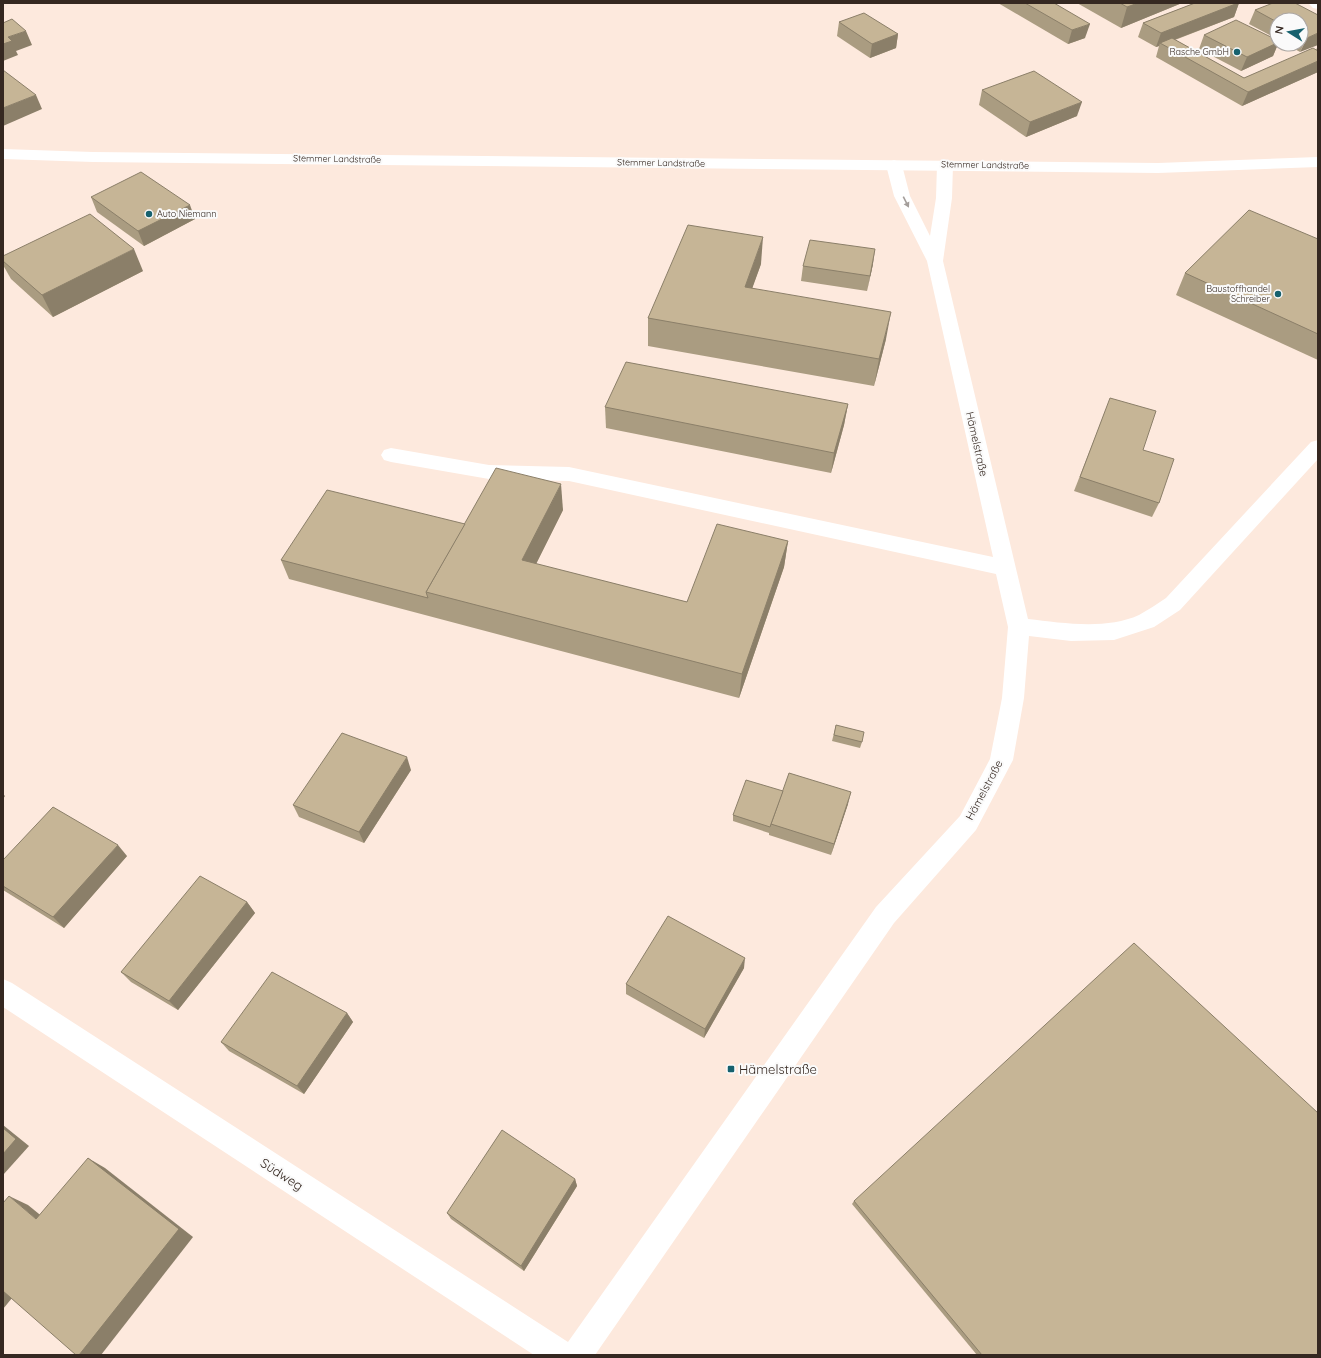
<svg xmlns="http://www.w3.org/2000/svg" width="1321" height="1358" font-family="Quicksand,sans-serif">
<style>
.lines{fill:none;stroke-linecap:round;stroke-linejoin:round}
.minor{fill:#fff;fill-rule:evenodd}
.major{fill:#fff;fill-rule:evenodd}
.wall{fill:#aa9c81}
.shaded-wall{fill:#8b7f69}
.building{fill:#c6b596;stroke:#8b7f69}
.oneway{fill:#a49e9b}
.poi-dot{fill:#16616e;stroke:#fafafa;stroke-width:1.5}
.labels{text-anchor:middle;stroke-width:4;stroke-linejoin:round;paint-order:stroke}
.far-poi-label{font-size:9px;fill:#352821;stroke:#fafafa;text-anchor:end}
.far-street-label{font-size:9px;fill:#352821;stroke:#fafafa}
.street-label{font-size:11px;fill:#352821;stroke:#fafafa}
.near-poi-label{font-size:13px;fill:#352821;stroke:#fafafa;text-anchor:start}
.near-street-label{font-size:13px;fill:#352821;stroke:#fafafa}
</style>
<rect width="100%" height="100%" fill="#fde9dd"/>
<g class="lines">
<g class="minor">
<path d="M1308 3H1318V9L1313 8Z"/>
<path d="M894 160 899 162 902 165 910 196 930 236 936 198 937 165 940 162 945 160 950 162 953 165 952 198 943 261 1028 619C1063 623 1106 630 1139 615 1148 610 1157 604 1166 598L1311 442 1318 440V459L1180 610 1154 627 1114 640 1071 641 1029 636 1024 698 1013 760 976 830 894 923 595 1355H534L3 1007V979L12 983 568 1342 876 907 960 816 990 759 1002 698 1008 627 996 574 569 481 489 479 391 462 384 460 381 455 384 450 391 448 489 465 569 467 993 557 927 261 894 196 886 165 889 162Z"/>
</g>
<path class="major" d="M3 149 93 152 1158 163 1318 157V167L1158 173 93 162 3 159Z"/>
</g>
<g class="wall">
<path d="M998 3H1054L1085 38 1068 44Z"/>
<path d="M1077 3H1182L1121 28Z"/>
<path d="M1195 3H1239L1234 17 1175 40 1244 78 1316 50 1318 46V72L1242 106 1156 57 1159 46 1156 47 1138 37 1143 23Z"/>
<path d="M1255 10 1318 15 1300 52 1286 44H1301V20H1277V39L1249 24Z"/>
<path d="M839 22 898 34 896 48 870 58 837 36Z"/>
<path d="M1204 35 1277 44H1278L1273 56 1241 71 1199 49Z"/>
<path d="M982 90 1077 116 1026 137 979 105Z"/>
<path d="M91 197 195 219 144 246 97 212Z"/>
<path d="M1318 239V360L1176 295 1185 273Z"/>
<path d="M3 256 143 271 53 317 11 279 3 265Z"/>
<path d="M761 264 752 288 886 339 874 386 648 346V318Z"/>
<path d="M873 264 867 291 801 281 803 266Z"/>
<path d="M848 404 844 425 831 473 606 428 605 407Z"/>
<path d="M1105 412 1159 503 1152 517 1074 491Z"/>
<path d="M563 510 536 564 687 602 788 541 784 567 739 698 289 579 281 560 465 524Z"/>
<path d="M836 725 862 742 860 748 832 741Z"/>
<path d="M411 770 364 843 299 817 293 805Z"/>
<path d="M783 791 848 804 831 855 769 835V833L733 821V815Z"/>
<path d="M127 856 64 928 3 890V860Z"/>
<path d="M247 902 255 913 178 1010 131 982 121 972Z"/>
<path d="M744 968 704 1038 626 994V984Z"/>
<path d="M347 1013 353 1022 304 1094 229 1051 221 1042Z"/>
<path d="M575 1179 577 1186 524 1271 451 1219 447 1213Z"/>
<path d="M854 1201 1318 1355H977L852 1204Z"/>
</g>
<g class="shaded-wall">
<path d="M1138 3H1182L1121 28 1127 7Z"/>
<path d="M1238 3H1239L1234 17 1163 44 1160 43 1159 46 1156 47 1161 33Z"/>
<path d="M1090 24 1085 38 1068 44 1072 30Z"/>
<path d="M26 31 32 45 16 51 18 55 3 61V44L8 37Z"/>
<path d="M1318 33V45L1300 52 1307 38Z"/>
<path d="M898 34 896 48 870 58 872 44Z"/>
<path d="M1277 43V44H1278L1273 56 1241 71 1247 57Z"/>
<path d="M1318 61V72L1242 106 1248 92Z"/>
<path d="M36 95 42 109 3 126V108Z"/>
<path d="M1082 102 1077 116 1026 137 1030 122Z"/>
<path d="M190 205 195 219 144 246 138 231Z"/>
<path d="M763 237 761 264 743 314 745 287Z"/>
<path d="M134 249 143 271 53 317 42 295Z"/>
<path d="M875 249 873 264 867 291 870 276Z"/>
<path d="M891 312 886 339 874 386 879 359Z"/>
<path d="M848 404 844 425 831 473 834 453Z"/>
<path d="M561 484 563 510 525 586 522 560Z"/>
<path d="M788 541 784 567 739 698 742 674Z"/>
<path d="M407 757 411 770 364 843 359 832Z"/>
<path d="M851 792 848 804 831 855 834 844Z"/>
<path d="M3 794 5 796 3 799Z"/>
<path d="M118 845 127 856 64 928 53 917Z"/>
<path d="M247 902 255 913 178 1010 169 1001Z"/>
<path d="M745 958 744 968 704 1038 705 1029Z"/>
<path d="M347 1013 353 1022 304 1094 297 1086Z"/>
<path d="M3 1125 29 1146 3 1175Z"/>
<path d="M88 1158 105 1168 193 1237 101 1355H79Z"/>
<path d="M575 1179 577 1186 524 1271 521 1266Z"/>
<path d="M9 1196 28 1205 55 1227 36 1219Z"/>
<path d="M3 1288 17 1292 3 1309Z"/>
</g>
<g class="building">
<path d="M1025 3H1054L1090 24 1072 30Z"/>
<path d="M1120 3H1138L1127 7Z"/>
<path d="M1195 3H1238L1161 33 1143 23Z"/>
<path d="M1273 3H1295L1318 15V33L1307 38 1301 34V20H1277V22L1255 10Z"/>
<path d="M864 13 898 34 872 44 839 22Z"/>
<path d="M12 19 26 31 8 37 12 41 3 44V23Z"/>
<path d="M1236 20 1277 40V43L1247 57 1204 35Z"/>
<path d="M1172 38 1244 78 1313 48 1318 51V61L1248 92 1160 43Z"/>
<path d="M3 70 36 95 3 108Z"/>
<path d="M1034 71 1082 102 1030 122 982 90Z"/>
<path d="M141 172 190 205 138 231 91 197Z"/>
<path d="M1249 210 1318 239V334L1185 273Z"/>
<path d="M90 214 134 249 42 295 3 261V256Z"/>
<path d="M688 225 763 237 745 287 891 312 879 359 648 318Z"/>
<path d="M810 240 875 249 870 276 803 266Z"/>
<path d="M626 362 848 404 834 453 605 407Z"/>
<path d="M1110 398 1156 411 1143 450 1174 459 1159 503 1080 477Z"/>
<path d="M496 468 561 484 522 560 687 602 717 524 788 541 742 674 426 592Z"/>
<path d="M327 490 465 524 426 592 428 598 281 560Z"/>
<path d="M836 725 864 732 862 742 834 735Z"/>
<path d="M342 733 407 757 359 832 293 805Z"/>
<path d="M789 773 851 792 834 844 771 824Z"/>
<path d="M746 780 783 791 771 824 770 827 733 815Z"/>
<path d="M53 807 118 845 53 917 3 886V860Z"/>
<path d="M200 876 247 902 169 1001 121 972Z"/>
<path d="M668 916 745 958 705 1029 626 984Z"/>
<path d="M1134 943 1318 1113V1355H982L854 1201Z"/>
<path d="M272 972 347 1013 297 1086 221 1042Z"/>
<path d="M3 1128 16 1139 3 1154Z"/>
<path d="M502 1130 575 1179 521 1266 447 1213Z"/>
<path d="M88 1158 179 1229 79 1355H76L3 1291V1203L9 1196 36 1219Z"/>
</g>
<defs><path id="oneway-solid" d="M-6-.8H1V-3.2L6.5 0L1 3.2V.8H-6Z"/></defs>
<use class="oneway" href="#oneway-solid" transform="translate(906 202) rotate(63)"/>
<g class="poi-dot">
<circle cx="1237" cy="52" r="4"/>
<circle cx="149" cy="214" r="4"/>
<circle cx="1278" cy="294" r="4"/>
<rect x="727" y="1065" width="8" height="8" rx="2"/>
</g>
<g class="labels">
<g class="far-poi-label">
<text x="1229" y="55">Rasche GmbH</text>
<text x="157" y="217" text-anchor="start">Auto Niemann</text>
<text x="1270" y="292">Baustoffhandel<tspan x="1270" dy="10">Schreiber</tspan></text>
</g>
<g class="far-street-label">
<text transform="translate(337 159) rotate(1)" y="3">Stemmer Landstraße</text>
<text transform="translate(661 163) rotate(1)" y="3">Stemmer Landstraße</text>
<text transform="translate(985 165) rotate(1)" y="3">Stemmer Landstraße</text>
</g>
<g class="street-label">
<text transform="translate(977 444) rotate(77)" y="4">Hämelstraße</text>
<text transform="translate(984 790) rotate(-62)" y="4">Hämelstraße</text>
</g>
<g class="near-poi-label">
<text x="739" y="1074">Hämelstraße</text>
</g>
<g class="near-street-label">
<text transform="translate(282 1174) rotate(33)" y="5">Südweg</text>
</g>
</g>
<rect width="1321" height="1358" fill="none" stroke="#352821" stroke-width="8"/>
<g transform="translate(1289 32) rotate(281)"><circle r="19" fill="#fafafa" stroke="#aba6a3"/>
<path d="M0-3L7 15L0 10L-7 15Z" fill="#16616e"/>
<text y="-6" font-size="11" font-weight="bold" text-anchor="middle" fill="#352821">N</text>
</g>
</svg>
